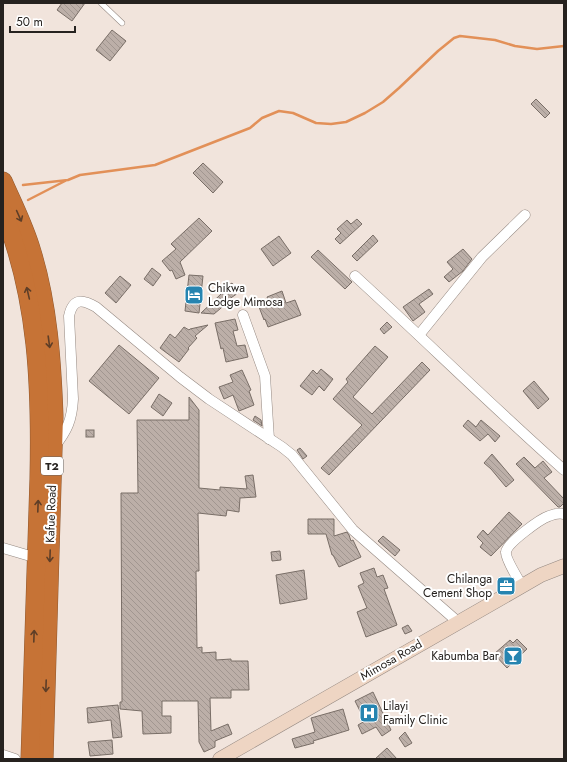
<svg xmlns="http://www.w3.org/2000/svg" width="567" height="762" font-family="Jost,sans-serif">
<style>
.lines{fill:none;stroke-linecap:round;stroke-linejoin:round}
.stream{stroke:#e29058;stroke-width:2.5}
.building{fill:url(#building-back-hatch);stroke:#796e67}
.lane-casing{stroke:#958982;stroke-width:6}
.street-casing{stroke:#958982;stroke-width:11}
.secondary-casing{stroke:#958982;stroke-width:15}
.highway-casing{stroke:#8e572e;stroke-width:19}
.lane{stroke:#fff;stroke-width:5}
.street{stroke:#fff;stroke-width:10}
.secondary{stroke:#eed5c3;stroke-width:14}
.highway{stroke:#c67336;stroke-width:18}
.oneway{stroke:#5e3e27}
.labels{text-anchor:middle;stroke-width:4;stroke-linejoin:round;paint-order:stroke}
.shield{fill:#fff;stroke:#676462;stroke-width:1}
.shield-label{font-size:11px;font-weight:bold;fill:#26221f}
.poi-label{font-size:12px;fill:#26221f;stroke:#fff;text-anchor:start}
.street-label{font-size:12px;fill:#26221f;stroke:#fff}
</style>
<defs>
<pattern id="building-back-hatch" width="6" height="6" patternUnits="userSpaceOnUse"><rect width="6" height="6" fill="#bcafa8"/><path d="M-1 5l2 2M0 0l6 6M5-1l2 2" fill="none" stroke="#a19690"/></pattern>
</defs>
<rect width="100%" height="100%" fill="#f1e4dc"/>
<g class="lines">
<g class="stream">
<path d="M23 185 68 180 80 175 155 165 250 128 262 118 279 111 293 113 316 123 331 124 346 122 365 113 383 102 399 88 438 51 454 38 460 36 495 40 515 46 537 49 564 46"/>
<path d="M28 200 65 181"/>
</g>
</g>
<g class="building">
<path d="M62 3H85L72 21 57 10Z"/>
<path d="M112 30 126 41 110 61 96 50Z"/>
<path d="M536 99 550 113 545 118 531 104Z"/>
<path d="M203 163 223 182 213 193 193 173Z"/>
<path d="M199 218 212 231 180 262 185 275 176 279 172 270 170 271 162 261 176 249 171 244Z"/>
<path d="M357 219 362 224 340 244 335 239 341 233 337 229 347 220 351 224Z"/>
<path d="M373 235 378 241 357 261 352 256Z"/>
<path d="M279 236 291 253 273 266 261 249Z"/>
<path d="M463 249 472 259 463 271 449 282 444 277 453 269 447 262Z"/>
<path d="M318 250 352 282 345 289 311 257Z"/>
<path d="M152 268 161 275 153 286 144 279Z"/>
<path d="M189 275 203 276 199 313 185 311Z"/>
<path d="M120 276 131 285 116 303 105 293Z"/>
<path d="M232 283 238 293 225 302 227 303 214 314 201 313 221 294 220 291Z"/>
<path d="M429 289 433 294 419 304 425 312 413 321 403 307Z"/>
<path d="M282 291 286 303 295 300 301 315 268 327 265 319 264 320 259 307 269 303 267 297Z"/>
<path d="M235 319 238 330 233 331 237 346 245 345 248 357 226 362 223 348 221 349 215 323Z"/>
<path d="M387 322 392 327 384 334 380 329Z"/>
<path d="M208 325 195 336 197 338 188 348 189 349 179 362 160 348 170 334 175 338 184 327 189 330 190 329Z"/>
<path d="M119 345 159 378 129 414 89 381Z"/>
<path d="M375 346 388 357 353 397 372 414 422 362 430 370 329 475 321 468 362 425 333 399 348 382 346 379Z"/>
<path d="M321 369 333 379 324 391 319 386 312 395 300 386 313 370 317 374Z"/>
<path d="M242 370 251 390 249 391 254 405 239 411 233 395 224 399 219 387 233 382 230 375Z"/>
<path d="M534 381 549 399 538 409 523 391Z"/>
<path d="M159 394 172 403 163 416 151 407Z"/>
<path d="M189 397 199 410V488L220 490V487L247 489 245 476 253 475 256 497 240 498 239 512 227 510 226 516 198 513 199 571H196L197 648 202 647V653L216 652V660L231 659V661H248L249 690H231V698H210L211 731 228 724 232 734 215 741V747L204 752 199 742 198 701H162V716H171V733L143 734 142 711 120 709V702H122L121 493H138L137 420H189Z"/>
<path d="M255 416 261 420 262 426 253 420Z"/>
<path d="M468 420 476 427 481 420 500 436 495 442 488 434 480 441 463 426Z"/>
<rect x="86" y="430" width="8" height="7"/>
<path d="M300 448 307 456 303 459 297 450Z"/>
<path d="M492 454 514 480 506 487 491 469 484 463Z"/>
<path d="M524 457 535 468 543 461 552 472 544 478 564 499V503L560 507H558L516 464Z"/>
<path d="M509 512 522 524 491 556 480 547 483 543 477 537 483 530 488 535Z"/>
<path d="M308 519H334V536L347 532 349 535 351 541 353 540 361 557 339 567 333 555H332L326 534H308Z"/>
<path d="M383 536 400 550 395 556 378 541Z"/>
<path d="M280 551 281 560 272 561 271 552Z"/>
<path d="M374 568 377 577 383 575 388 588 384 589 397 625 366 637 357 612 367 608 358 586 364 583 360 573Z"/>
<path d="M304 570 307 599 280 604 276 575Z"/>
<path d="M408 625 412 631 405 634 402 628Z"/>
<path d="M517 639 527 649 507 668 494 654 510 640 513 643Z"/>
<path d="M373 692 391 730 382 736 376 727 362 734 358 725 365 721 355 701Z"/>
<path d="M118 705 122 737 113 738 111 720 88 723 87 708Z"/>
<path d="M343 709 349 730 313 741 314 743 295 748 292 739 315 732 311 718Z"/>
<path d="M405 732 412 743 405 747 399 738Z"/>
<path d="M112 740 113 754 90 756 88 742Z"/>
<path d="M387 748 397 759H375Z"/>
</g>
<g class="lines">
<defs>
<path id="lane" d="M101 3 122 23"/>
<g id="street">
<path d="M355 276C425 340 493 407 564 470"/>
<path d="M243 315 265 376 269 439"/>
<path d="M419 335 482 257 525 215"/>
<path d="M54 447C67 431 72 420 73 399L69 316C73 298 82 299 96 307L180 377 209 399 282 447 292 455 353 530 458 622"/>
<path d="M3 548 37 558"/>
<path d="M522 586C518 579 505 558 506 552 507 543 540 519 549 516 554 514 559 513 564 514"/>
<path d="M3 755 15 759"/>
</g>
<path id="secondary" d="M220 759 522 586 541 575 564 566"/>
<g id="highway">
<path d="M3 181C13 204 25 227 32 252 48 304 52 361 54 416L44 759"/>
<path d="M3 212C38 297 41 388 39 479L30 759"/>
</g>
</defs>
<use href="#lane" class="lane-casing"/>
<use href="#street" class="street-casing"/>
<use href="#secondary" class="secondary-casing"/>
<use href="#highway" class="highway-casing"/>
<use href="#lane" class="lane"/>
<use href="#street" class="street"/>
<use href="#secondary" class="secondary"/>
<use href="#highway" class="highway"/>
</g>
<defs><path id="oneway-shaft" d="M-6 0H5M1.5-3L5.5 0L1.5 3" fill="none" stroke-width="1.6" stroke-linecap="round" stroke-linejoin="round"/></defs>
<g class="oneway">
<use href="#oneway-shaft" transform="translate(19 216) rotate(66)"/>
<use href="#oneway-shaft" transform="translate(28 293) rotate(-103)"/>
<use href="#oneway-shaft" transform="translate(49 342) rotate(82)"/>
<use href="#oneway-shaft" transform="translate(38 506) rotate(-88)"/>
<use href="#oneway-shaft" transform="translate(50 556) rotate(92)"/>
<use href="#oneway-shaft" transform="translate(34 636) rotate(-88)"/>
<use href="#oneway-shaft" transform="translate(46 686) rotate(92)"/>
</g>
<defs>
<symbol id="hotel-square" viewBox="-11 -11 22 22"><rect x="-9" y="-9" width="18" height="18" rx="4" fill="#2684b0" stroke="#fff"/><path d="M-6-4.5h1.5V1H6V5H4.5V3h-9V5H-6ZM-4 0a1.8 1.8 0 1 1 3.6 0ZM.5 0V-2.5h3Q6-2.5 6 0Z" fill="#fff"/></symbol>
<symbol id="office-square" viewBox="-11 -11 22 22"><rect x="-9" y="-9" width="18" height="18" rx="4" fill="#2684b0" stroke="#fff"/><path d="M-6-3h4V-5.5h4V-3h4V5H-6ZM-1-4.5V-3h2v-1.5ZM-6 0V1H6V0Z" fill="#fff"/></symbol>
<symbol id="bar-square" viewBox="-11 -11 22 22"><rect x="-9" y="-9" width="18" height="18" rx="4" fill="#2684b0" stroke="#fff"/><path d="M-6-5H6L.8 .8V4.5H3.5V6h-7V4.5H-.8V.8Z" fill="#fff"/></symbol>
<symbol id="hospital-square" viewBox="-11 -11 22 22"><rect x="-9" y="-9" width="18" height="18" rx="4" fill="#2684b0" stroke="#fff"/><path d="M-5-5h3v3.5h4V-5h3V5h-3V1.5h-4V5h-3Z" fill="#fff"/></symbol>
</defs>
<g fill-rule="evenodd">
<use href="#hotel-square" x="183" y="284" width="22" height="22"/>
<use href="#office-square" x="495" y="575" width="22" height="22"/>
<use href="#bar-square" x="502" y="645" width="22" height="22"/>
<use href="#hospital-square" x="358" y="702" width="22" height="22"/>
</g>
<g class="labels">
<rect class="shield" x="41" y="457" width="22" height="18" rx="3"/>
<g class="shield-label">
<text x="52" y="470">T2</text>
</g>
<g class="poi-label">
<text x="208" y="292">Chikwa<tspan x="208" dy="14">Lodge Mimosa</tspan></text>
<text x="492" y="583" text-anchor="end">Chilanga<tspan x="492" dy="14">Cement Shop</tspan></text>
<text x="499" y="660" text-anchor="end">Kabumba Bar</text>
<text x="383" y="710">Lilayi<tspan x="383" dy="14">Family Clinic</tspan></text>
</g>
<g class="street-label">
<text transform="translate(51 514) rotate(-88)" y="4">Kafue Road</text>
<text transform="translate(391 660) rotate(-30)" y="4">Mimosa Road</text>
</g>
</g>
<rect width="567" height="762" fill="none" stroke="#26221f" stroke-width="8"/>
<path d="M10 26v6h65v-6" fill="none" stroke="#26221f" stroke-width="2"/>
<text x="16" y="26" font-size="12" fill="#26221f" stroke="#ffffff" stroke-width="3" paint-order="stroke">50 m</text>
</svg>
